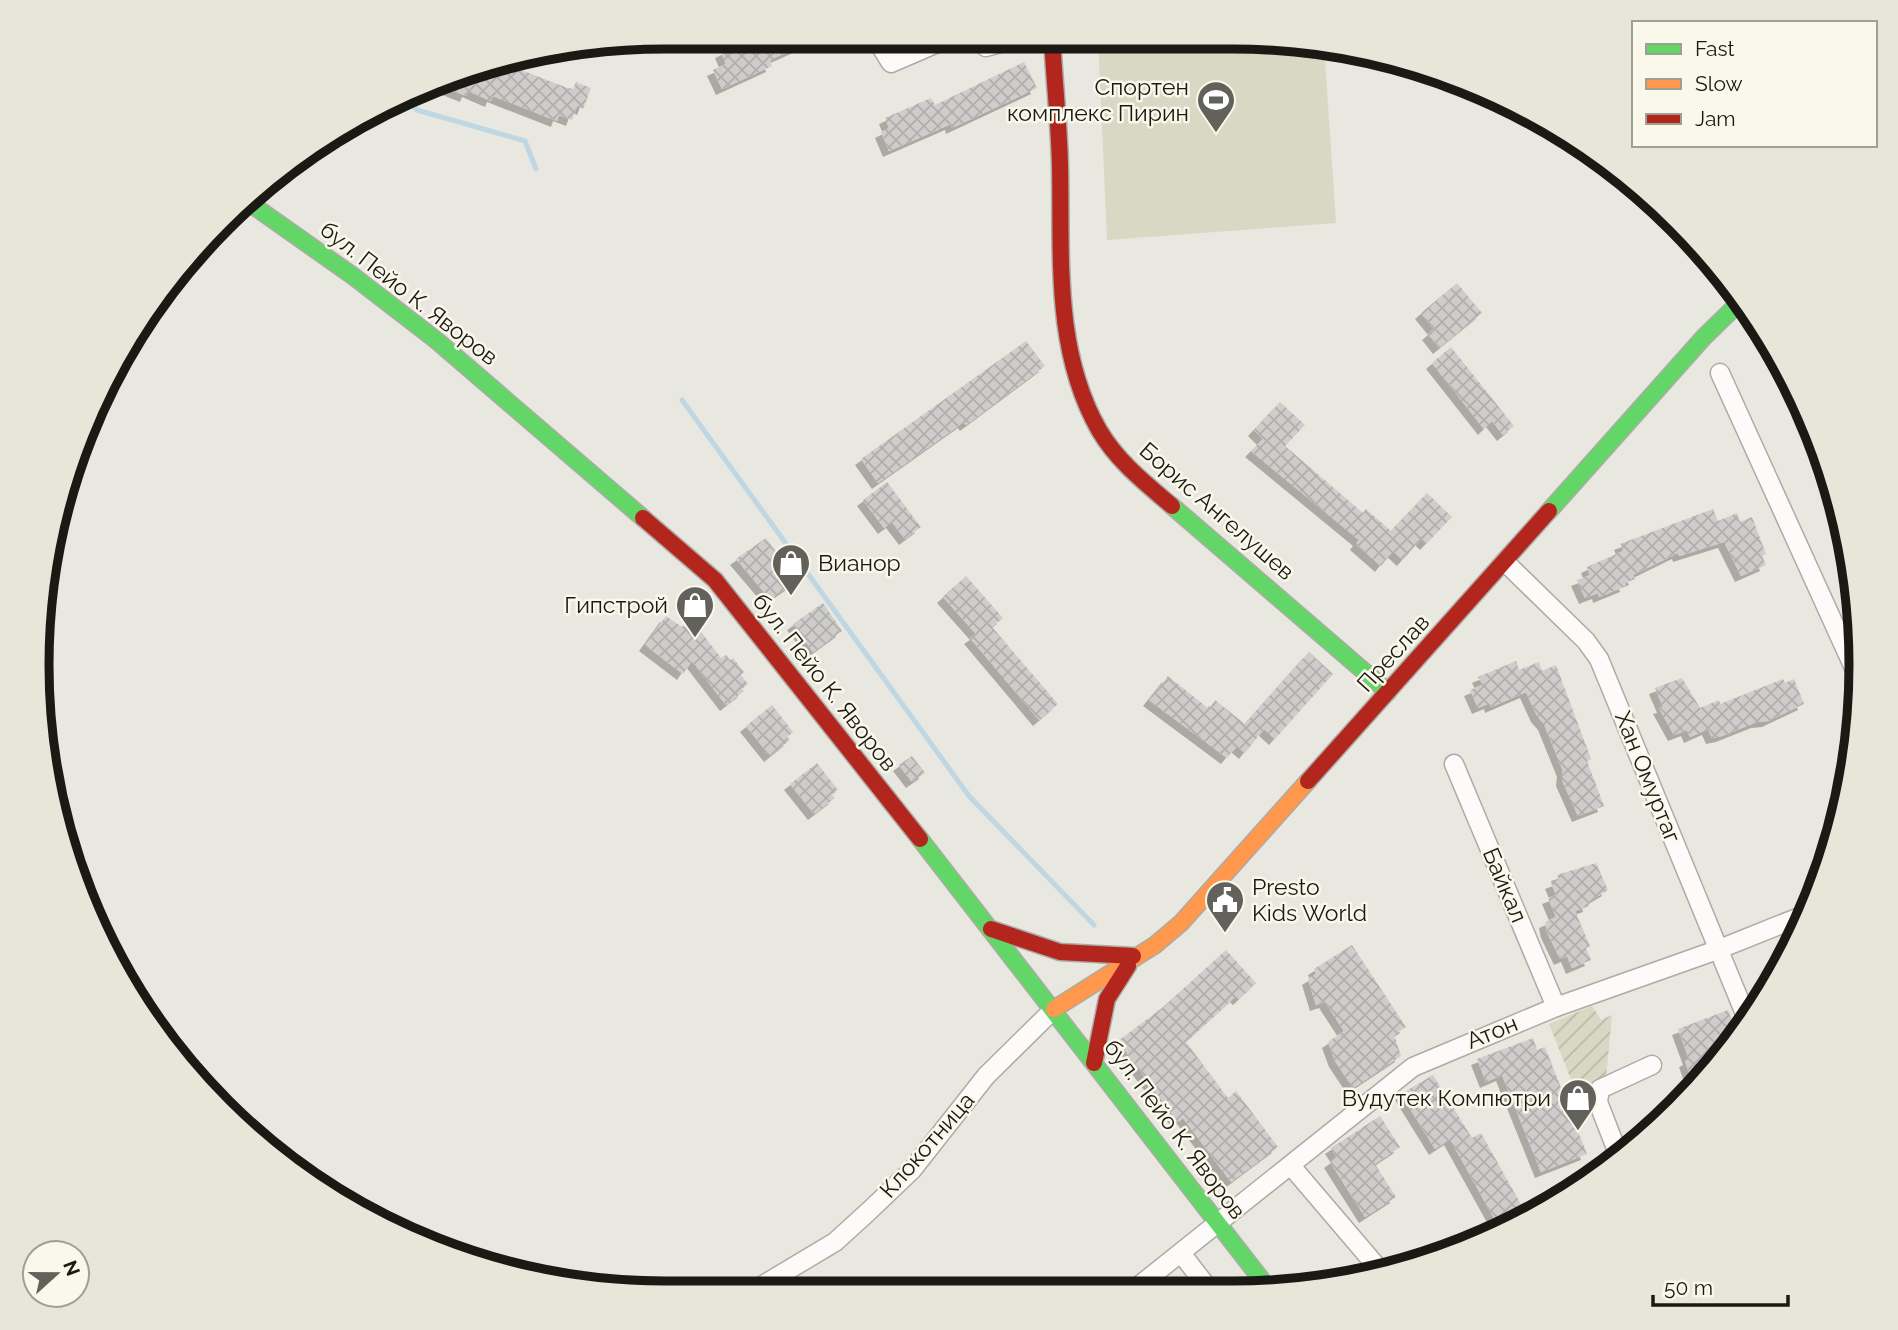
<svg xmlns="http://www.w3.org/2000/svg" width="1898" height="1330" font-family="Raleway,sans-serif">
<style>
.park{fill:#d8d8c4}
.garden{fill:url(#garden-furrows)}
.lines{fill:none;stroke-linecap:round;stroke-linejoin:round}
.stream{stroke:#bfd7e2;stroke-width:5}
.building{fill:url(#building-cross-hatch);filter:url(#shadow)}
.street-casing{stroke:#acaba6;stroke-width:21}
.fast-casing{stroke:#acaba6;stroke-width:19}
.slow-casing{stroke:#acaba6;stroke-width:19}
.jam-casing{stroke:#acaba6;stroke-width:19}
.street{stroke:#fcfbfa;stroke-width:18}
.fast{stroke:#63d668;stroke-width:16}
.slow{stroke:#ff974d;stroke-width:16}
.jam{stroke:#b3261e;stroke-width:16}
.labels{text-anchor:middle;stroke-width:5;stroke-linejoin:round;paint-order:stroke}
.poi-label{font-size:23px;fill:#1a1914;stroke:#faf8ea;text-anchor:end}
.street-label{font-size:23px;fill:#1a1914;stroke:#faf8ea}
.rim{fill:none;stroke:#1a1914;stroke-width:9}
</style>
<defs>
<pattern id="garden-furrows" width="10" height="10" patternUnits="userSpaceOnUse" patternTransform="scale(1.75)"><rect width="10" height="10" fill="#d8d8c4"/><path d="M-1 1l2-2M0 10L10 0M9 11l2-2" fill="none" stroke="#b9b9a8"/></pattern>
<pattern id="building-cross-hatch" width="8" height="8" patternUnits="userSpaceOnUse" patternTransform="scale(1.75)"><rect width="8" height="8" fill="#cfcdcb"/><path d="M0 0l8 8M0 8l8-8" fill="none" stroke="#b1afad"/></pattern>
<filter id="shadow"><feDropShadow dx="-6" dy="6" stdDeviation="0" flood-color="#0004"/></filter>
</defs>
<rect width="100%" height="100%" fill="#e8e7e0"/>
<path class="park" d="M1098 37H1233L1324 46 1336 223 1107 240Z"/>
<path class="garden" d="M1592 1006 1601 1020 1612 1015 1606 1078 1576 1092 1549 1024Z"/>
<g class="lines">
<g class="stream">
<path d="M407 101 417 110 525 141 536 169"/>
<path d="M682 400 969 796 1094 925"/>
</g>
</g>
<g class="building">
<path d="M754 37H821L770 60 772 66 722 89 713 70 726 64 721 52Z"/>
<path d="M1024 62 1037 88 952 128 951 124 889 151 881 132 889 128 885 118 931 98 935 105Z"/>
<path d="M488 65 506 71 508 65 573 90 576 82 591 88 583 109 577 106 572 120 559 115 557 121 493 96 491 101 468 91 466 96 441 86Z"/>
<path d="M1457 283 1482 313 1439 348 1428 334 1434 329 1421 313Z"/>
<path d="M1026 341 1045 366 966 425 964 422 878 483 861 459Z"/>
<path d="M1451 347 1514 426 1503 435 1492 421 1484 429 1432 363Z"/>
<path d="M1280 402 1305 425 1285 446 1363 513 1366 509 1391 531 1427 493 1452 517 1426 544 1421 539 1403 560 1393 551 1381 566 1356 544 1359 540 1251 451 1263 439 1254 430Z"/>
<path d="M887 482 921 527 905 539 892 522 884 528 863 500Z"/>
<path d="M1713 509 1718 521 1737 513 1740 522 1752 517 1766 554 1762 556 1766 565 1741 576 1724 542 1679 556 1678 553 1633 575 1635 579 1625 583 1626 586 1599 597 1598 593 1585 598 1577 580 1590 575 1587 567 1623 551 1620 544Z"/>
<path d="M766 538 797 581 770 599 736 559Z"/>
<path d="M966 576 1003 618 992 627 1058 704 1039 720 970 638 976 634 943 597Z"/>
<path d="M823 603 842 631 813 652 793 624Z"/>
<path d="M666 616 682 627 692 620 721 658 726 655 730 660 733 658 744 672 741 675 748 684 742 689 744 691 726 705 692 661 683 674 645 645Z"/>
<path d="M1309 652 1333 674 1275 739 1264 729 1245 753 1237 746 1227 758 1149 700 1168 676 1209 709 1215 700 1245 724Z"/>
<path d="M1516 661 1519 670 1539 662 1542 671 1556 665 1591 759 1587 761 1604 806 1578 816 1562 780 1563 771 1544 724 1537 716 1526 692 1491 707 1490 703 1478 708 1470 690 1482 685 1478 677Z"/>
<path d="M1682 678 1700 708 1719 700 1720 704 1783 679 1785 683 1794 679 1804 704 1768 721 1757 722 1722 736 1712 738 1708 729 1690 737 1687 730 1674 735 1659 708 1663 707 1655 688Z"/>
<path d="M772 705 793 732 787 737 790 740 770 756 746 726Z"/>
<path d="M912 756 925 773 912 782 899 765Z"/>
<path d="M817 763 838 790 832 795 835 798 814 814 790 784Z"/>
<path d="M1596 863 1608 890 1588 902 1589 906 1575 911 1590 946 1586 948 1591 960 1572 968 1567 956 1560 959 1547 932 1545 922 1556 917 1548 898 1556 895 1551 883 1559 880 1557 875Z"/>
<path d="M1352 945 1406 1027 1394 1035 1401 1056 1353 1088 1335 1061 1328 1042 1344 1031 1325 1002 1316 1005 1308 979 1316 974 1314 969Z"/>
<path d="M1226 950 1256 983 1239 999 1236 996 1186 1042 1228 1098 1236 1091 1278 1147 1231 1182 1183 1118 1178 1122 1118 1041 1162 1008Z"/>
<path d="M1728 1010 1738 1037 1709 1050 1715 1065 1694 1087 1685 1061 1689 1059 1678 1029Z"/>
<path d="M1533 1038 1537 1050 1545 1047 1587 1154 1541 1172 1502 1075 1486 1082 1477 1059Z"/>
<path d="M1433 1075 1472 1138 1481 1133 1528 1217 1511 1229 1501 1231 1450 1139 1435 1149 1401 1094Z"/>
<path d="M1380 1116 1400 1147 1375 1164 1396 1197 1365 1217 1330 1162 1337 1157 1331 1148Z"/>
</g>
<g class="lines">
<defs>
<g id="street">
<path d="M875 37 891 63 951 37"/>
<path d="M980 37 986 47 1022 37"/>
<path d="M1720 373 1859 679"/>
<path d="M1505 562 1586 641 1599 659 1748 1021"/>
<path d="M1454 764 1556 1007"/>
<path d="M1619 1156 1598 1102 1600 1089 1652 1065"/>
<path d="M1292 1167 1379 1269"/>
<path d="M1181 1253 1208 1288"/>
<path d="M1135 1289 1413 1067 1556 1007 1717 950 1807 914"/>
<path d="M753 1291 835 1242 869 1211 912 1170 986 1076 1054 1009"/>
</g>
<g id="fast">
<path d="M248 202 353 276 436 340 643 518"/>
<path d="M1172 506 1388 692"/>
<path d="M1549 511 1704 337 1741 301"/>
<path d="M920 839 1268 1288"/>
</g>
<path id="slow" d="M1054 1009 1155 945 1181 923 1308 781"/>
<g id="jam">
<path d="M1052 37C1054 79 1059 122 1060 165 1062 254 1053 349 1099 430 1117 461 1145 483 1172 506"/>
<path d="M643 518 715 580 920 839"/>
<path d="M1308 781 1549 511"/>
<path d="M991 929 1060 952 1133 956"/>
<path d="M1094 1063 1107 999 1128 966"/>
</g>
</defs>
<use href="#street" class="street-casing"/>
<use href="#fast" class="fast-casing"/>
<use href="#slow" class="slow-casing"/>
<use href="#jam" class="jam-casing"/>
<use href="#street" class="street"/>
<use href="#fast" class="fast"/>
<use href="#slow" class="slow"/>
<use href="#jam" class="jam"/>
</g>
<defs>
<symbol id="stadium-pin" viewBox="-11 -11 22 30"><path d="M0 17L-7.5 6A9.5 9.5 0 1 1 7.5 6Z" fill="#62615b" stroke="#faf8ea"/><path d="M0-5a6.5 5 0 1 0 0 10a6.5 5 0 1 0 0-10ZM-3.5-1.8h7v3.6h-7Z" fill="#fff"/></symbol>
<symbol id="shop-pin" viewBox="-11 -11 22 30"><path d="M0 17L-7.5 6A9.5 9.5 0 1 1 7.5 6Z" fill="#62615b" stroke="#faf8ea"/><path d="M-5-2.5h2.3a2.7 3.5 0 0 1 5.4 0H5L5.5 6h-11ZM-1.5-2.5h3a1.5 2.3 0 0 0-3 0Z" fill="#fff"/></symbol>
<symbol id="civic-pin" viewBox="-11 -11 22 30"><path d="M0 17L-7.5 6A9.5 9.5 0 1 1 7.5 6Z" fill="#62615b" stroke="#faf8ea"/><path d="M-.6-6.5H3V-4.5H.6V-3L4-1V1h2V6H-6V1h2V-1L-.6-3ZM-1.2 2.5V6h2.4V2.5Z" fill="#fff"/></symbol>
</defs>
<g fill-rule="evenodd">
<use href="#stadium-pin" x="1194" y="78" width="44" height="60"/>
<use href="#shop-pin" x="769" y="541" width="44" height="60"/>
<use href="#shop-pin" x="673" y="583" width="44" height="60"/>
<use href="#civic-pin" x="1203" y="878" width="44" height="60"/>
<use href="#shop-pin" x="1556" y="1076" width="44" height="60"/>
</g>
<g class="labels">
<g class="poi-label">
<text x="1189" y="95">Спортен<tspan x="1189" dy="26">комплекс Пирин</tspan></text>
<text x="818" y="571" text-anchor="start">Вианор</text>
<text x="668" y="613">Гипстрой</text>
<text x="1252" y="895" text-anchor="start">Presto<tspan x="1252" dy="26">Kids World</tspan></text>
<text x="1551" y="1106">Вудутек Компютри</text>
</g>
<g class="street-label">
<text transform="translate(409 293) rotate(38)" y="8">бул. Пейо К. Яворов</text>
<text transform="translate(1217 511) rotate(41)" y="8">Борис Ангелушев</text>
<text transform="translate(1393 653) rotate(-48)" y="8">Преслав</text>
<text transform="translate(825 682) rotate(52)" y="8">бул. Пейо К. Яворов</text>
<text transform="translate(1648 777) rotate(68)" y="8">Хан Омуртаг</text>
<text transform="translate(1505 885) rotate(67)" y="8">Байкал</text>
<text transform="translate(1492 1032) rotate(-22)" y="8">Атон</text>
<text transform="translate(1175 1129) rotate(53)" y="8">бул. Пейо К. Яворов</text>
<text transform="translate(927 1145) rotate(-49)" y="8">Клокотница</text>
</g>
</g>
<path d="M0 0H1898V1330H0ZM665 49H1233A616 616 0 0 1 1849 665V665A616 616 0 0 1 1233 1281H665A616 616 0 0 1 49 665V665A616 616 0 0 1 665 49Z" fill="#e8e6d9" fill-rule="evenodd"/>
<path class="rim" d="M665 49H1233A616 616 0 0 1 1849 665V665A616 616 0 0 1 1233 1281H665A616 616 0 0 1 49 665V665A616 616 0 0 1 665 49Z"/>
<rect x="1632" y="21" width="245" height="126" fill="#faf8ea" stroke="#a09f94" stroke-width="2"/>
<rect x="1646" y="44" width="35" height="10" fill="#63d668" stroke="#a09f94" stroke-width="2"/>
<text x="1695" y="56" font-size="21" fill="#1a1914">Fast</text>
<rect x="1646" y="79" width="35" height="10" fill="#ff974d" stroke="#a09f94" stroke-width="2"/>
<text x="1695" y="91" font-size="21" fill="#1a1914">Slow</text>
<rect x="1646" y="114" width="35" height="10" fill="#b3261e" stroke="#a09f94" stroke-width="2"/>
<text x="1695" y="126" font-size="21" fill="#1a1914">Jam</text>
<g transform="translate(56 1274) rotate(69)"><circle r="33" fill="#faf8ea" stroke="#a09f94" stroke-width="2"/>
<path d="M0-5L12 26L0 18L-12 26Z" fill="#62615b"/>
<text y="-10" font-size="19" font-weight="bold" text-anchor="middle" fill="#1a1914">N</text>
</g>
<path d="M1653 1295v10h135v-10" fill="none" stroke="#1a1914" stroke-width="3.5"/>
<text x="1664" y="1295" font-size="21" fill="#1a1914" stroke="#faf8ea" stroke-width="5" paint-order="stroke">50 m</text>
</svg>
